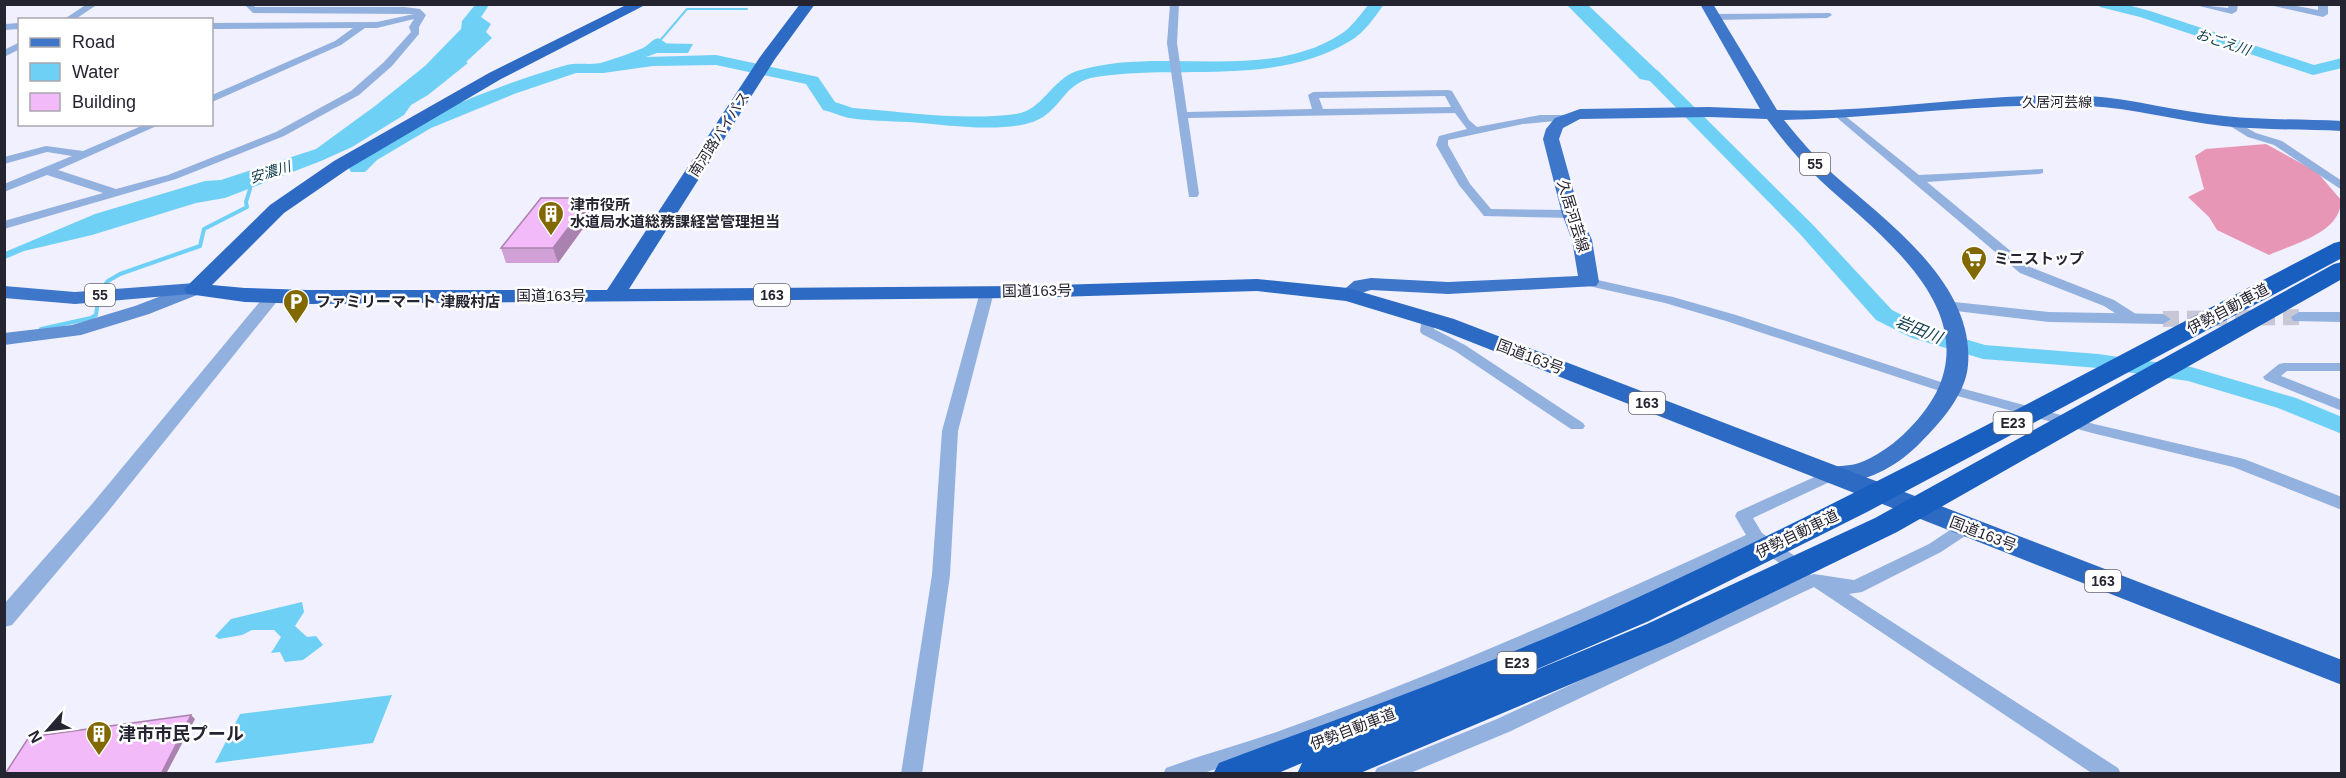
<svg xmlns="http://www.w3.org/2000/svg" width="2346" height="778" font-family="Arial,'Noto Sans JP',sans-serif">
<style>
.forest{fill:#e896b5}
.water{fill:#6fd0f6}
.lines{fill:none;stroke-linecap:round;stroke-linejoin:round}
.stream-far1{stroke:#6fd0f6;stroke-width:2}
.stream{stroke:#6fd0f6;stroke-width:4}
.river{fill:#6fd0f6;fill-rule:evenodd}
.tertiary-tunnel{stroke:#c8c7d6;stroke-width:16;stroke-dasharray:16 8;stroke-linecap:butt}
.minor{fill:#92b1df;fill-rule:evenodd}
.tertiary{fill:#92b1df;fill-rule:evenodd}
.secondary{fill:#6290d3;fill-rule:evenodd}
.primary{fill:#3e76c9;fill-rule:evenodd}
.trunk{fill:#2c6ac4;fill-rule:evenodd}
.motorway{fill:#195fc0;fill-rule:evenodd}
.wall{fill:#d1a0d7}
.shaded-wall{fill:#aa82af}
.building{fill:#f3bafa;stroke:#aa82af;stroke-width:1.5}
.labels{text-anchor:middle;stroke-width:5;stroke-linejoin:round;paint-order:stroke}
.far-water-label{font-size:14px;font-style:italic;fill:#144050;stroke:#fff}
.far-street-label{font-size:14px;fill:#252431;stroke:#fff}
.shield{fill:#fff;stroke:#66666f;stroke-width:1.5}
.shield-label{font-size:14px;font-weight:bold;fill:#252431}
.poi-label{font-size:15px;font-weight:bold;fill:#252431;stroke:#fff;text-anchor:start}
.street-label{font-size:15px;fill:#252431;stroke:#fff}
.water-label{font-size:16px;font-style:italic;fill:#144050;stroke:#fff}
.near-poi-label{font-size:18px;font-weight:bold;fill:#252431;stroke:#fff;text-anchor:start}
</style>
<rect width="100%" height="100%" fill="#f1f0ff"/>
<path class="forest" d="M2266 144 2317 172 2341 200C2341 233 2295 243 2269 255L2217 230 2209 217 2188 197 2204 189 2195 156 2206 149Z"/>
<g class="water">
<path d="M475 5H489L481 17 491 24 486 32 492 38 466 62 468 63 428 95 411 105 404 115 352 147 321 161 225 198 196 203 92 235 24 251 5 259V252L95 214 205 181 221 180 316 149 375 106 425 66 461 29 462 21Z"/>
<path d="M1567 5H1588L1664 77 1685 102 1650 81 1640 79Z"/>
<path d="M652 43 693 44 688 53H645L636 58 631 56 648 48Z"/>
<path d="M302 602 304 612 295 626 307 637 316 636 323 645 303 660 285 662 280 652 271 653 281 637 274 630H252L242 635 219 639 215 636 231 619Z"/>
<path d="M392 695 373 743 215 763 240 714Z"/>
</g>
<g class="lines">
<g class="stream-far1">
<path d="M658 43 687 9H747"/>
<path d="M250 191 251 186"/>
</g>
<g class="stream">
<path d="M101 290 108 281 120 274 200 246 204 229 247 207 246 202 250 189"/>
<path d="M41 329 91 318 96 315 98 301"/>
</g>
<g class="river">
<path d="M1369 4H1384C1375 17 1364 33 1350 41 1275 87 1178 64 1096 77 1066 82 1064 103 1043 117 1014 136 942 124 908 122 889 121 868 121 849 118 840 116 832 112 823 110L806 84 716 65 653 66 603 73H576L514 94 431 128 377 160 365 172H351L349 168C376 129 519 78 567 65 579 62 592 66 604 62 617 58 631 53 643 48 649 45 651 40 658 38L666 43 657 53 646 57 716 55 818 77 835 102 853 108C907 112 962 121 1016 114 1042 111 1052 79 1077 71 1160 45 1264 84 1341 34 1352 27 1360 15 1369 4Z"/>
<path d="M2098 4H2124L2150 11 2314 65 2342 58V68L2313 75 2307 73 2140 17 2100 7Z"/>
<path d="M1651 68 1657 70 1814 226 1892 310 1928 328 1985 345 2098 354 2191 367 2296 398 2342 417V434L2278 408 2188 381 2098 368 1983 359 1912 338 1876 320 1800 234 1645 76 1643 73 1645 70Z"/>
</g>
<path class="tertiary-tunnel" d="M2163 319 2299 317"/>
<g class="minor">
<path d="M87 4H98L74 20H63Z"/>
<path d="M244 4H253L255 7H405L420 9 426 15 419 27V34L392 66 359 95 284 136 176 179 4 229V221L103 193 47 175 4 192V184L72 156 47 152 4 164V157L46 146 83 151 146 124H161L58 170 116 189 168 175 276 132 351 91 384 62 411 32 409 27 414 19 377 28H365L341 45 212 102V95L335 41 353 28 212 29V23L377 22 414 14 253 13Z"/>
<path d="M1170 4H1179L1177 43 1187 112 1312 109 1308 95 1313 92 1448 90 1452 91 1469 120 1477 127 1540 115H1570V119L1566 120 1523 124 1448 140V145L1470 184 1491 209 1571 210 1577 214 1571 218 1484 216 1459 185 1436 145 1439 136 1467 129 1455 113 1188 118 1199 194 1197 197H1189L1167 43ZM1445 96 1451 107 1323 109 1319 98Z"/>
<path d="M2191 4 2228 8 2229 4H2238L2237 11 2232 14Z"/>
<path d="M2265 4H2286L2318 10V4H2328V14L2323 17Z"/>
<path d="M1830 13 1832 15 1827 18 1714 20 1709 17 1714 14Z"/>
<path d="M20 23V29L4 30V24Z"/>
<path d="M20 42V49L4 57V50Z"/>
<path d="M1839 111 1919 175 2043 169V173L2039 174 1927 182 2030 267 2114 300 2139 316 2141 319 2139 322H2129L2104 306 2020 273 1835 116 1834 114Z"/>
<path d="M2229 118 2256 133 2282 141 2342 181V190L2274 145 2248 137 2225 123 2224 121Z"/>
<path d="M1589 278 1673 297 1736 315 1953 386 2094 424 2244 459 2342 497V510L2233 467 2092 433 1943 392 1726 321 1665 303 1584 285 1582 282Z"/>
<path d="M987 288 994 292 958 431 950 575 922 774H901L932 575 942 431 980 292Z"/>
<path d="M1429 314 1436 318 1434 329 1465 345 1583 423 1585 426 1583 429H1571L1455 351 1422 334 1420 331 1422 318Z"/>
<path d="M2284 363H2342V371H2287L2281 376 2342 400V411L2265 380 2263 377 2279 364Z"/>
<path d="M1832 469 1838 470 1840 474 1838 478 1753 518 1762 533 1809 566 1812 571 1810 575 1814 574 1854 580 1929 544 1959 524H1971L1974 528 1971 532 1941 552 1862 592 1849 594 2118 768 2121 774H2093L1814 587 1511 731 1408 774H1374L1377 768 1497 719 1804 577 1797 576 1755 545 1611 613 1397 703 1293 743 1201 774H1163L1166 768C1204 754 1244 744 1282 730 1440 673 1594 605 1746 535L1735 516 1737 512Z"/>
</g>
<g class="tertiary">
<path d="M273 291 281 296 279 299 106 514 12 625 4 627V604L92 504 267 293Z"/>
<path d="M1945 301 2049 312 2163 314 2171 319 2163 324 2049 322 1939 309 1937 306 1939 303Z"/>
<path d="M2299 312H2342V322L2293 321 2291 317Z"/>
</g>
<path class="secondary" d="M195 283 202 285 204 289 202 293 149 314 81 335 4 345V333L72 325 135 306Z"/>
<g class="primary">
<path d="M1700 4H1713L1777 110C1881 114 1985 91 2089 96 2135 99 2178 112 2224 116 2263 120 2302 119 2342 121V131C2302 129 2262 130 2223 126 2178 121 2134 108 2088 106 1987 102 1885 118 1784 120 1799 139 1815 157 1833 174 1886 221 1975 283 1968 365 1966 394 1940 423 1921 442 1897 467 1859 489 1823 480L1820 474 1823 468C1835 465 1848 467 1859 463 1890 452 1921 421 1936 393 1980 305 1876 232 1821 181 1801 162 1783 141 1767 119L1709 117 1580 119 1563 128 1559 139 1580 214 1592 240 1599 282 1596 286 1448 294 1371 290C1359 292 1355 303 1341 299L1338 295 1354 281 1371 278 1448 282 1578 276 1572 240 1562 214 1543 139 1546 129 1555 118 1580 109 1709 107 1760 109Z"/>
<path d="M195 283 202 285 205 289 202 293 75 304 4 298V286L75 292Z"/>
</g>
<path class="trunk" d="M628 4H647L501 79 348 169 284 213 212 285 245 288 308 290H607L760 57 800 4H815L775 59 629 289 1022 286 1257 279 1348 288 1454 319 2342 660V685L1438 329 1346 301 1257 291 1022 298 308 304 245 302 195 295 187 294 184 289 270 205 334 161 489 73Z"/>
<path class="motorway" d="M2342 241V258L1867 512 1649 621 1519 677 1647 624 1875 518 2334 264 2342 262V279L1897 532 1671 642 1358 774H1297L1302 763 1276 774H1213L1219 763C1356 712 1495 663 1628 602 1867 492 2100 365 2334 243Z"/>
</g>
<path class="wall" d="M595 212 558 263H506L501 248Z"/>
<g class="shaded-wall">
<path d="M591 198 595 212 558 263 553 248Z"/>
<path d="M191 715 195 719 166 774H161Z"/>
</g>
<g class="building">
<path d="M541 198H591L553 248H501Z"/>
<path d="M191 715 161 774H5L29 737Z"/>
</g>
<defs>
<symbol id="building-pin" viewBox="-11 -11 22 30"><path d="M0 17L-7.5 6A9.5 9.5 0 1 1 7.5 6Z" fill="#816800" stroke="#fff"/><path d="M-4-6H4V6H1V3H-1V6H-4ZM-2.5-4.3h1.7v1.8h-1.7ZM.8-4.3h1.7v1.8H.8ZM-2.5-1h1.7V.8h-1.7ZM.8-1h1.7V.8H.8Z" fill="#fff"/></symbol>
<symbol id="supermarket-pin" viewBox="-11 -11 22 30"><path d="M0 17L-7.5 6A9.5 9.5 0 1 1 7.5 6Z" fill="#816800" stroke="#fff"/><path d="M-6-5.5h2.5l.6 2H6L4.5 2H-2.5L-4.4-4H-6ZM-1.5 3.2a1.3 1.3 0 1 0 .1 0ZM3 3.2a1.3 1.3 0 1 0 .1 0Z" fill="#fff"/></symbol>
<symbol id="parking-pin" viewBox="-11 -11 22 30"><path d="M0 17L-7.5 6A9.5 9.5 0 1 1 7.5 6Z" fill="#816800" stroke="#fff"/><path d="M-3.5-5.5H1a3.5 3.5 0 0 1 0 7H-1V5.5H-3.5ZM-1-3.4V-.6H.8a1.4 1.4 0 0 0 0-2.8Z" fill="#fff"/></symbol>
</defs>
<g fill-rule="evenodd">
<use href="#building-pin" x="536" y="199" width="30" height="40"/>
<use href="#supermarket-pin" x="1959" y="244" width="30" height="40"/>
<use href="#parking-pin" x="281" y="287" width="30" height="40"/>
<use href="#building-pin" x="84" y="719" width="30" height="40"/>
</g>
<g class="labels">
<g class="far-water-label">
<text transform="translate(2223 42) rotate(18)" y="5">おごえ川</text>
<text transform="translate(270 172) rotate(-17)" y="5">安濃川</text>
</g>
<g class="far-street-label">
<text x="2057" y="107">久居河芸線</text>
<text transform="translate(719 134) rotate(-57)" y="5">南河路バイパス</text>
</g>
<g class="shield">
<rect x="1800" y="153" width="30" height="22" rx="4.5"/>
<rect x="85" y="284" width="30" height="22" rx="4.5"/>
<rect x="754" y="284" width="36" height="22" rx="4.5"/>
<rect x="1629" y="392" width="36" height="22" rx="4.5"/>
<rect x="1993.5" y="412" width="39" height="22" rx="4.5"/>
<rect x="2085" y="570" width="36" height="22" rx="4.5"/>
<rect x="1497.5" y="652" width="39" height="22" rx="4.5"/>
</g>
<g class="shield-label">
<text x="1815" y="169">55</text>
<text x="100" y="300">55</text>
<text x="772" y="300">163</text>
<text x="1647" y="408">163</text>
<text x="2013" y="428">E23</text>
<text x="2103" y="586">163</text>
<text x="1517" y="668">E23</text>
</g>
<g class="poi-label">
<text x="570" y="210">津市役所<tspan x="570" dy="17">水道局水道総務課経営管理担当</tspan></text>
<text x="1994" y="264">ミニストップ</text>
<text x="316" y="307">ファミリーマート 津殿村店</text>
</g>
<g class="street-label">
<text transform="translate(1573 216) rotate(73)" y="5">久居河芸線</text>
<text transform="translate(1037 291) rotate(-1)" y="5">国道163号</text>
<text x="551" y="301">国道163号</text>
<text transform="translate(2228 309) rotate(-28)" y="5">伊勢自動車道</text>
<text transform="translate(1530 357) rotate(21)" y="5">国道163号</text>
<text transform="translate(1797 534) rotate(-26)" y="5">伊勢自動車道</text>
<text transform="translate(1983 534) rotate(21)" y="5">国道163号</text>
<text transform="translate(1353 729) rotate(-21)" y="5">伊勢自動車道</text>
</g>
<g class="water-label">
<text transform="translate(1919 329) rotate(22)" y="6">岩田川</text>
</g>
<g class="near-poi-label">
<text x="118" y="740">津市市民プール</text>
</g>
</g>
<rect width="2346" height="778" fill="none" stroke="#252431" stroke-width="12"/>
<rect x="18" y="18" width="195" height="108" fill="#ffffff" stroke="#a8a7ad" stroke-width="1.5"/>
<rect x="30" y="38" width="30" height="9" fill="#3e76c9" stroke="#a8a7ad" stroke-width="1.5"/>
<text x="72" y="48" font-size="18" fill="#252431">Road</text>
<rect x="30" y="63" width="30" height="18" fill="#6fd0f6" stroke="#a8a7ad" stroke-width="1.5"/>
<text x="72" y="78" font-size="18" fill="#252431">Water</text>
<rect x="30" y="93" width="30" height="18" fill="#f3bafa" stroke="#a8a7ad" stroke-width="1.5"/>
<text x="72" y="108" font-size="18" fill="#252431">Building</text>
<g transform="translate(48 730) rotate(242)" stroke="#ffffff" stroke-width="4.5" paint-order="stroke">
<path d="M0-4.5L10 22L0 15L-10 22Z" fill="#252431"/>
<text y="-9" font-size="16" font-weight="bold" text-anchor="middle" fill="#252431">N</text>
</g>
</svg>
